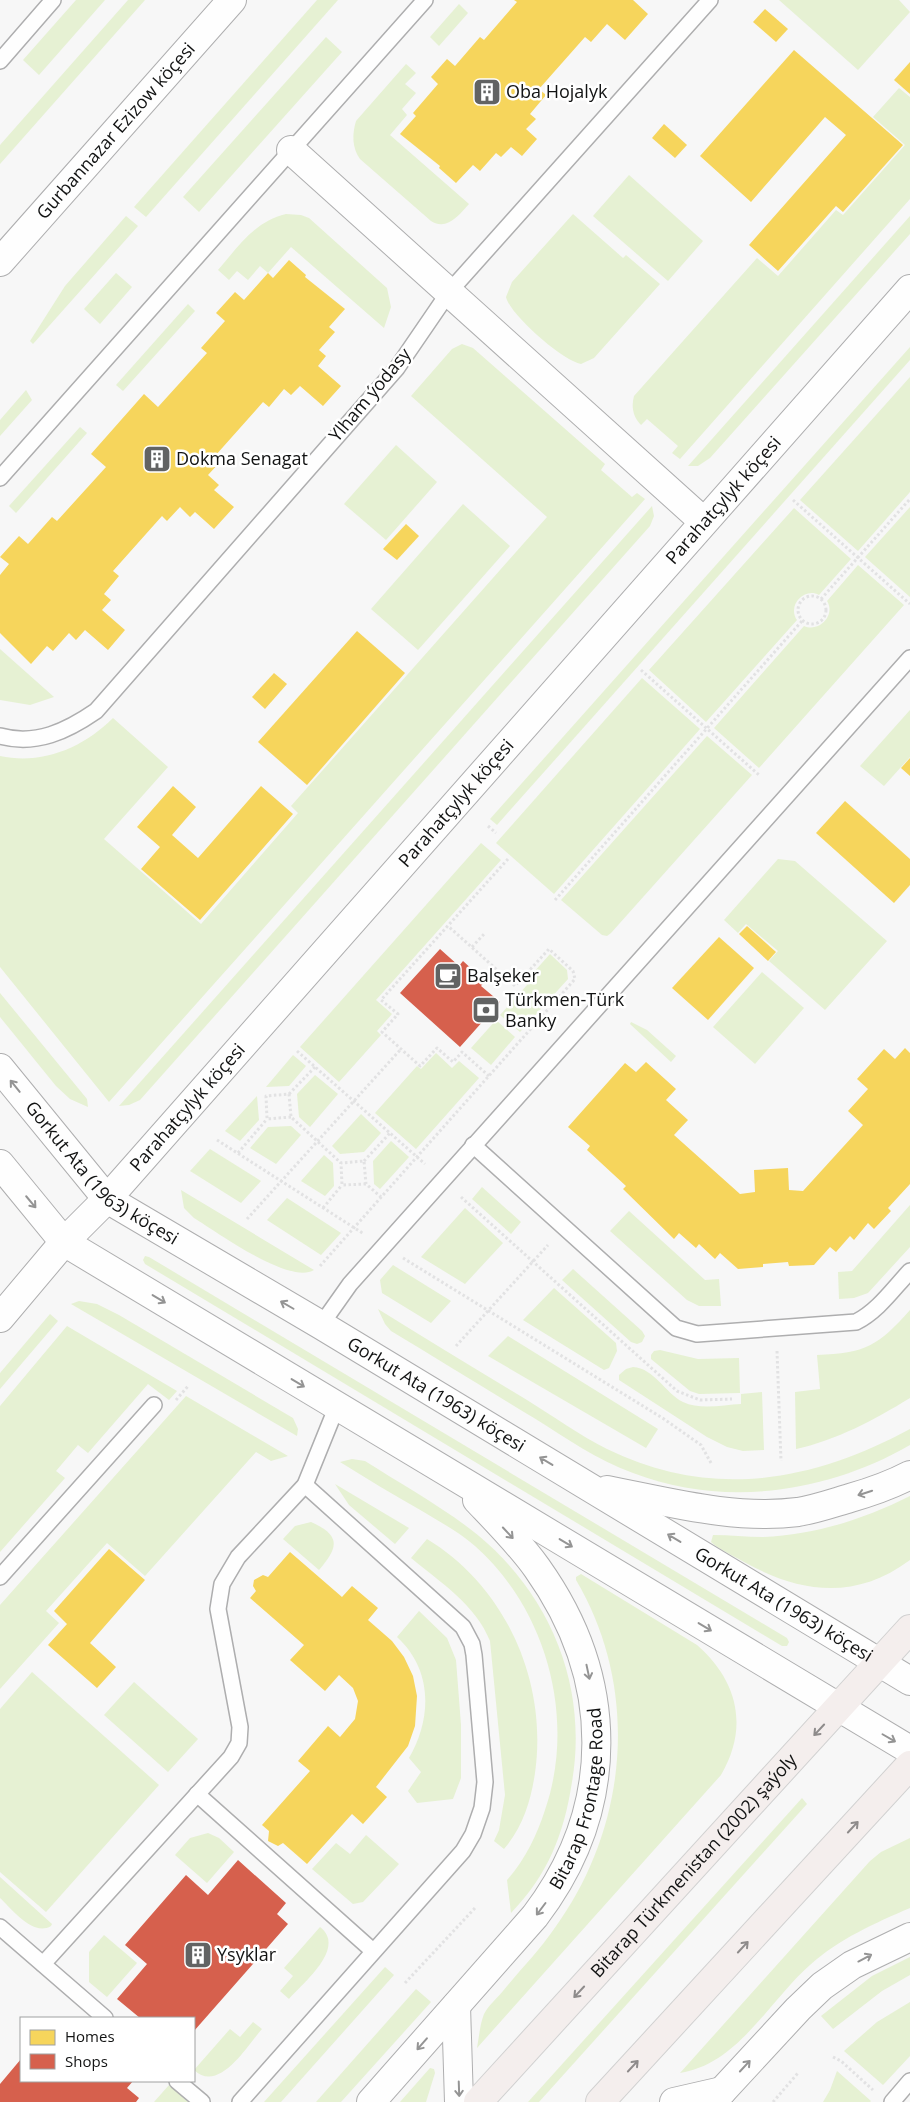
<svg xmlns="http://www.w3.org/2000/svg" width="910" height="2102" font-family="'Open Sans',sans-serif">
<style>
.green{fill:#e6f1d3}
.homes{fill:#f6d55c}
.shops{fill:#d6604d}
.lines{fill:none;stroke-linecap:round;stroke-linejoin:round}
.lane-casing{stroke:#aeaeaf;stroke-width:18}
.street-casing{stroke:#aeaeaf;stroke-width:30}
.primary-casing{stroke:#d1d1d1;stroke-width:30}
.path{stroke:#e2e2e3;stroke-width:3;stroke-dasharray:2.5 2.5;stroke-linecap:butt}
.lane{stroke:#fefefe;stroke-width:15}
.street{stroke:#fefefe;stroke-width:28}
.primary{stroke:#f4eeed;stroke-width:28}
.oneway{stroke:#949494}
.oneway2{stroke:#8e8b8b}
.labels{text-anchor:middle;stroke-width:5;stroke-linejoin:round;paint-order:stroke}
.poi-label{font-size:18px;fill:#121313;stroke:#fff;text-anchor:start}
.street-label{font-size:18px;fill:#121313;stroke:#fff}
</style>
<rect width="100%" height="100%" fill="#f7f7f7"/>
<g class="green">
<path d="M76 0H105L39 75 23 60Z"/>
<path d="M128 0H145L0 164V145Z"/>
<path d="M317 0H338L146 217 134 207Z"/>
<path d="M779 0H899L910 12 858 70Z"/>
<path d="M459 4 468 13 439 46 430 37Z"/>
<path d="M326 37 342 52 199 212 183 197Z"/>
<path d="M406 64 416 73 405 84 416 93 402 109 407 115 390 135 469 204C459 215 447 231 431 221L360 159C352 148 352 134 356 121Z"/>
<path d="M899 88 910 97V199L680 459 672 453 678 446 647 419 641 425C633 417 631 407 634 396L757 258 778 276 836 210 843 215 905 145 873 117Z"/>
<path d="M629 175 703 241 668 281 593 216Z"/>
<path d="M286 214 301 215 309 218 387 288 391 307 384 328 291 247 268 273 260 266 248 280 237 271 229 280 218 270C238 247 255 221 286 214Z"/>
<path d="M573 214 623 258 626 255 660 284 594 358 581 364C563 361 510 315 506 297L512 282Z"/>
<path d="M126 216 138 226 33 344 30 341 65 286Z"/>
<path d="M910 216V234L710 458 698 466H688Z"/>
<path d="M116 273 132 287 100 324 84 309Z"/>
<path d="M188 304 195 311 123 391 116 385Z"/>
<path d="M462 344 473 348 605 464 601 470 632 497 637 493 645 499 109 1102 0 967V756C42 765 83 748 113 718L168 767 104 839 201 924 298 813 291 806 547 517 411 396 452 349Z"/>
<path d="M910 347V360L497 825 490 819Z"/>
<path d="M910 377V492L858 551 800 500Z"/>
<path d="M26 390 32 400 0 436V420Z"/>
<path d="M80 427 87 433 16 513 9 506Z"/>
<path d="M396 445 437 482 386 540 344 504Z"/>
<path d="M463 504 510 546 418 650 371 609Z"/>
<path d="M652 506 654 516 650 526 140 1100 129 1105 119 1106Z"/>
<path d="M910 507V597L865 557Z"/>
<path d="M794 508 851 559 819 595C804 587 787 606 797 620L706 722 649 670Z"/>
<path d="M858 565 904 605 759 768 714 728 804 626C819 633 836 615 827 601Z"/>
<path d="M0 649 54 697 30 705 0 700Z"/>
<path d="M642 678 700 729 554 894 496 843Z"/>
<path d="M910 710V757L884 786 860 766Z"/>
<path d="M707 736 752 775 611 933 607 936 602 935 561 900Z"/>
<path d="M481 843 501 860 376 1000 392 1014 377 1031 381 1035 339 1082 300 1047Z"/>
<path d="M778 859 795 861 887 941 825 1010 769 961 778 951 746 924 738 933 724 920Z"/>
<path d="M550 954 567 970 568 979 520 1032 500 1015 527 985 524 983Z"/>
<path d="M762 972 804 1008 755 1064 713 1027Z"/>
<path d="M0 993 87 1099 88 1107 70 1099 56 1086 0 1017Z"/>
<path d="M496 1020 515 1037 491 1065 471 1048Z"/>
<path d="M631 1022 647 1030 676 1056 671 1062 630 1024Z"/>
<path d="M436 1053 452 1068 459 1061 479 1078 416 1149 375 1113 417 1066 421 1069Z"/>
<path d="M293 1055 306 1066 289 1086 266 1087Z"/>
<path d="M315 1075 338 1094 310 1127 299 1117 297 1094Z"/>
<path d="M257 1096 259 1120 240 1141 225 1131Z"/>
<path d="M361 1114 381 1133 364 1152 340 1154 332 1146Z"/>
<path d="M291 1126 301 1135 276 1164 250 1148 268 1127Z"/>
<path d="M391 1141 409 1157 380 1189 374 1184 373 1161Z"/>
<path d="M210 1149 261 1181 241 1203 190 1171Z"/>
<path d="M324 1155 333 1163 334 1186 325 1196 301 1181Z"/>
<path d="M482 1187 521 1222 511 1234 472 1199Z"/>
<path d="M181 1190 314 1270C289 1285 217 1232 194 1218L184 1208Z"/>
<path d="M287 1198 341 1233 321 1255 267 1220Z"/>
<path d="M910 1205V1247L868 1293 854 1298 839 1299 838 1272 852 1271Z"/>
<path d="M465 1208 503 1243 465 1284 421 1257Z"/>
<path d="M629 1211 705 1280 719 1279 721 1306H699L687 1300 610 1231Z"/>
<path d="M145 1256 149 1257 787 1638 789 1642 787 1646H782L145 1264 143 1260Z"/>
<path d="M393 1265 451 1301 431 1323 382 1293 380 1280Z"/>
<path d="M573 1269 642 1331 645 1336 642 1342 637 1344 631 1342 562 1280Z"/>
<path d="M554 1288 616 1343 617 1351 609 1368 604 1370 523 1320Z"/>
<path d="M79 1301 97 1304 119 1315 293 1418 298 1429 297 1436 71 1304Z"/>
<path d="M378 1309C428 1340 477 1370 527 1400 553 1416 579 1435 607 1449 711 1500 812 1482 910 1429V1445C827 1493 724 1508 633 1473 597 1460 566 1438 534 1418 486 1389 439 1360 391 1331L385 1324Z"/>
<path d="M910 1310V1398C874 1420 837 1440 796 1449L795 1392 820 1389 817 1355C866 1353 878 1346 910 1310Z"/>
<path d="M50 1314 58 1321 0 1389V1373Z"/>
<path d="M67 1326 177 1391 169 1400 148 1384 88 1453 78 1445 56 1471 65 1478 0 1552V1406Z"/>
<path d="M508 1336 658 1429 646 1448 488 1356Z"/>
<path d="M660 1350 698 1359 739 1358 740 1393 699 1394 690 1391 651 1359V1355L654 1351Z"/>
<path d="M633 1367C654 1368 665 1393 683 1402 700 1410 723 1405 741 1404V1394L762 1392 764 1450 743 1451 727 1447 707 1437 619 1380V1375L626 1369Z"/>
<path d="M186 1396 288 1456 271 1461 256 1452 145 1576 107 1543 46 1611 59 1623 0 1689V1605Z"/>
<path d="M352 1459 365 1461C401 1484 446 1509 479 1536 552 1597 588 1688 572 1782 564 1834 548 1875 511 1913L507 1880C525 1860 537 1835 545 1810 576 1720 548 1611 475 1546 459 1532 440 1522 422 1511 394 1495 367 1479 340 1462Z"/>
<path d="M335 1484 409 1528 395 1544 349 1505Z"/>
<path d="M910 1496V1560C855 1601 800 1593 744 1562 734 1556 720 1550 711 1542L713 1535C730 1535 746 1537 763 1537 815 1535 864 1519 910 1496Z"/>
<path d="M311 1522C343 1536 337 1549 319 1570L283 1539 295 1526Z"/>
<path d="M427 1539C506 1587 548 1682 535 1773 531 1800 523 1827 504 1849L494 1841 499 1830 505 1795 490 1641C476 1605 440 1582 411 1558Z"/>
<path d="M581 1574 697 1645C738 1681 749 1727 721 1775L477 2048C479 2037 480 2024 484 2014 488 2006 497 1998 503 1991 520 1970 539 1951 554 1929 628 1828 641 1690 576 1580V1577Z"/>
<path d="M419 1611 447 1638 456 1660 461 1725V1778L453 1799 417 1803 408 1791 421 1772 409 1758C432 1718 433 1670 397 1637Z"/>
<path d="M32 1672 159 1785 46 1912 0 1872V1709Z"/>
<path d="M134 1682 198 1739 168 1772 104 1715Z"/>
<path d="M802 1798 807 1804 539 2102H528Z"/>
<path d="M208 1833 219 1838 234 1852 207 1883 175 1855 190 1838Z"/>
<path d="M366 1835 399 1864 363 1902 353 1904 312 1869 336 1843 350 1854Z"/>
<path d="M910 1838V1908C875 1923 839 1939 810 1965 769 2001 738 2064 680 2073L870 1861 881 1852Z"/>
<path d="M0 1877 52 1924 51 1926C33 1937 12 1909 0 1898Z"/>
<path d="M320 1927C347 1948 303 1983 289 1999L280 1991 293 1976 284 1968Z"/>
<path d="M104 1935 137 1963 107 1997 89 1982V1952Z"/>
<path d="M910 1957V1975L882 1991 833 2029 821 2016 872 1976Z"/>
<path d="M385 1967 394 1975 281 2102H264Z"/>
<path d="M416 1989 431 2002 341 2102H316Z"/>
<path d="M910 2002V2056L883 2085 844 2051 877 2022Z"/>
<path d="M253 2022 262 2029C247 2046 219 2094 194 2070L230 2029 240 2037Z"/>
<path d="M430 2068 434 2069 435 2073 426 2102H400Z"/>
<path d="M837 2071 871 2101 870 2102H823L830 2090Z"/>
<path d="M169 2085 188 2102H154Z"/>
</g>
<g class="homes">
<path d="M514 0H633L648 14 625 40 607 24 591 42 585 37 539 89 546 95 530 114 536 119 526 129 537 139 522 156 511 147 501 157 496 153 480 171 473 165 456 183 439 168 440 166 400 134 416 116 413 113 438 84 431 77 447 59 455 66 480 37 484 40 517 2Z"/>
<path d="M765 9 788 29 776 42 753 22Z"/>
<path d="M794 50 903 145 843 212 836 206 778 271 749 245 846 135 825 117 751 202 700 156Z"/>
<path d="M910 62V94L894 80Z"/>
<path d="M664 124 687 145 675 158 652 138Z"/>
<path d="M289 260 306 275 305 277 345 309 329 327 335 332 319 350 326 356 318 366 341 386 323 406 300 386 291 395 284 389 269 407 263 402 215 456 220 462 208 475 219 485 214 490 234 507 214 529 195 512 190 517 180 507 167 521 162 516 113 571 119 576 104 594 111 600 102 610 125 630 108 650 85 630 76 640 69 633 53 651 47 646 31 664 0 633V575L9 564 0 557 19 536 28 544 52 517 57 521 106 467 91 454 144 394 158 407 207 353 201 348 225 321 216 313 235 292 244 300 268 273 273 278Z"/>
<path d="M406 524 419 536 397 560 383 549Z"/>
<path d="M357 631 405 673 307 785 258 742Z"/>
<path d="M274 673 287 684 265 709 252 697Z"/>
<path d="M910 758V776L901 768Z"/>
<path d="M173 786 196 807 172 835 198 858 261 786 293 814 200 920 141 869 160 847 137 827Z"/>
<path d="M845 801 910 859V885L894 903 816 833Z"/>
<path d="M747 926 776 952 768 961 739 934Z"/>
<path d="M719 937 754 968 708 1020 672 988Z"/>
<path d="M905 1048 910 1053V1184L888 1208 891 1211 874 1229 868 1223 854 1240 850 1236 836 1252 830 1247 814 1265 789 1266 788 1262 763 1264V1267L738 1269 720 1253 715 1259 699 1244 696 1248 679 1233 674 1239 623 1189 626 1186 587 1150 590 1146 568 1127 625 1063 636 1072 646 1062 676 1089 666 1100 688 1120 674 1135 740 1194 755 1192 754 1170 788 1168 789 1190 803 1191 863 1125 848 1111 868 1089 857 1079 884 1049 895 1059Z"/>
<path d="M109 1549 145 1580 90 1643 116 1667 97 1688 48 1645 67 1624 54 1611Z"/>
<path d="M290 1552 342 1597 352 1586 378 1608 368 1620 392 1641 404 1657 413 1676 417 1696 415 1726 408 1746 376 1787 387 1797 363 1824 352 1814 307 1864 283 1843 278 1846 268 1841 269 1831 262 1825 310 1771 298 1761 328 1726 340 1737 355 1719 358 1701 353 1688 339 1675 325 1691 290 1660 304 1645 250 1598 256 1591 253 1586 254 1580 263 1575 268 1577Z"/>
</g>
<g class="shops">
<path d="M440 949 459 966 463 961 485 981 481 986 500 1002 460 1047 400 993Z"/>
<path d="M238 1860 286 1903 277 1914 288 1924 194 2031V2018H140L117 1999 147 1964 125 1945 186 1875 208 1895Z"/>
<path d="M21 2059V2081H133L127 2088 139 2098 136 2102H0V2084Z"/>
</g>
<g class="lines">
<defs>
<g id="lane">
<path d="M0 61 53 0"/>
<path d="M0 478 425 0"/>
<path d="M0 736C36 746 67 731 96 711L397 368 449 292 710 0"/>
<path d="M473 1145 667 1320 676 1328 697 1334 856 1322C878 1311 893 1289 910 1271"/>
<path d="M321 1325 350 1284 910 658"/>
<path d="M0 1577 154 1405"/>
<path d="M197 1794 373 1951"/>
<path d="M0 1927 105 2018"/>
<path d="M43 1964 231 1757 239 1743 240 1727 218 1609 222 1584 238 1557 305 1485 337 1406"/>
<path d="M177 2081 202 2102"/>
<path d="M240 2102 463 1851 473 1834 482 1808 485 1782 474 1655 472 1644 463 1627 305 1485"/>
<path d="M892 2102 910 2081"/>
</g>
<g id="street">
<path d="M291 150 703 521"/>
<path id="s1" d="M0 262 232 0"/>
<path id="s2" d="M0 1068 107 1199 321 1325 910 1681"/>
<path d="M0 1164 64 1242 910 1750"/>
<path id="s3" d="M0 1318 64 1242 107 1199 910 289"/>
<path d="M607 1490C669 1502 735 1520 798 1512 816 1509 833 1503 850 1498 871 1492 891 1485 910 1475"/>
<path d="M456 2006 459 2102"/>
<path id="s4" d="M371 2102 535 1916C617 1808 616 1679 537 1568 520 1544 498 1522 477 1500"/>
<path d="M674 2102 722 2091"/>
<path d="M712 2102 798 2009 822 1986 852 1965 910 1937"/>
</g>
<g id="primary">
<path id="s5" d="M478 2102 910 1629"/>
<path d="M600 2102 910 1765"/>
</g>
</defs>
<use href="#lane" class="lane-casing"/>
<use href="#street" class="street-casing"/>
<use href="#primary" class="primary-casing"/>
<g class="path">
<path d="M793 500 910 604"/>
<circle cx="812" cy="610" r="14"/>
<path d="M821 599 910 499"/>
<path d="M641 670 759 775"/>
<path d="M488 826 496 833"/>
<path d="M555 900 802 621"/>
<path d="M472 947 485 933"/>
<path d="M297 1051 425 1164"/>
<path d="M489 1076 462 1052 453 1062 437 1048 420 1066 382 1032 398 1014 381 1000 508 859"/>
<path d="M289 1094 315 1067"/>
<path d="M291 1117 267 1119 266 1096 289 1094 291 1117 341 1163"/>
<path d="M217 1140 364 1234"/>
<path d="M238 1153 267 1119"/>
<path d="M364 1161 390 1133"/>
<path d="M366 1184 342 1185 341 1163 364 1161 366 1184 381 1197"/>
<path d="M461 1197 677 1391 700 1400 732 1399"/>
<path d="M323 1208 342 1185"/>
<path d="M247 1219 401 1049"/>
<path d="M403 1258 664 1419 701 1445 711 1463"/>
<path d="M320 1266 575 979 573 971 549 949 515 986 448 926"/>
<path d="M456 1346 548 1245"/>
<path d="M777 1351 781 1461"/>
<path d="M176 1400 189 1385"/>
<path d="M405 1983 475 1908"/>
<path d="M833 2057 841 2061 873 2090"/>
<path d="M773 2102 798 2073"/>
</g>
<use href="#lane" class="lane"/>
<use href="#street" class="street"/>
<use href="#primary" class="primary"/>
</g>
<defs><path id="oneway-shaft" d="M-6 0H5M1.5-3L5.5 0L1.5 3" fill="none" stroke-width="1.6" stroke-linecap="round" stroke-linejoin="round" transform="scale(1.25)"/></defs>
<g class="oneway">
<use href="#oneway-shaft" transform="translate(15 1086) rotate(-129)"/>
<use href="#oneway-shaft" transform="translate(31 1202) rotate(50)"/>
<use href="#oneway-shaft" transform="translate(159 1299) rotate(31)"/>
<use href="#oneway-shaft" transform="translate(287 1305) rotate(-150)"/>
<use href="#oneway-shaft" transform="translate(298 1383) rotate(31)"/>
<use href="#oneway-shaft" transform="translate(546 1461) rotate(-149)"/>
<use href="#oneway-shaft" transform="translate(865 1493) rotate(162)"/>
<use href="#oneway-shaft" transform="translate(508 1533) rotate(47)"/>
<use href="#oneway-shaft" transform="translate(674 1538) rotate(-149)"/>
<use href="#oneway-shaft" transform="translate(566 1543) rotate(31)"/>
<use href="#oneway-shaft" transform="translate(705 1627) rotate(31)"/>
<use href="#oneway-shaft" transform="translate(588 1672) rotate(78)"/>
<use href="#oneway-shaft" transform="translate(889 1738) rotate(30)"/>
<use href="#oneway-shaft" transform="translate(541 1909) rotate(127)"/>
<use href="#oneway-shaft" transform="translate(865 1958) rotate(-28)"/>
<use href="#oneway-shaft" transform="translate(422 2044) rotate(131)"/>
<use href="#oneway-shaft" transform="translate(745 2066) rotate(-47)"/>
<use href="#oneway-shaft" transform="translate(459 2089) rotate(88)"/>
</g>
<g class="oneway2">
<use href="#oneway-shaft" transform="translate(819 1730) rotate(133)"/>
<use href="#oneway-shaft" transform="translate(853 1827) rotate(-47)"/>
<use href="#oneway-shaft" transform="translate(743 1947) rotate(-47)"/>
<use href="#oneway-shaft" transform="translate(579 1992) rotate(133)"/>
<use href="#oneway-shaft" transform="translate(633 2066) rotate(-47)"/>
</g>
<defs>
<symbol id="building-square" viewBox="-11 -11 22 22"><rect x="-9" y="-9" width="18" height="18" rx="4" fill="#626363" stroke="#fff"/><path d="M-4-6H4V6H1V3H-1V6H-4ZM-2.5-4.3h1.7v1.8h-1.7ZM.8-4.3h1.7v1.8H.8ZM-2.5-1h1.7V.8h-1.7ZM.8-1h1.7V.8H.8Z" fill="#fff"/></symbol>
<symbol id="cafe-square" viewBox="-11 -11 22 22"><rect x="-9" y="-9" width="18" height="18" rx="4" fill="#626363" stroke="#fff"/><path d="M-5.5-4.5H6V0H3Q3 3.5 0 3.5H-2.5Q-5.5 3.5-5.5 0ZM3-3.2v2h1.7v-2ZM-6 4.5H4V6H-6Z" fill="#fff"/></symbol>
<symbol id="bank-square" viewBox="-11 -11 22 22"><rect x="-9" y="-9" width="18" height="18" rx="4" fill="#626363" stroke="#fff"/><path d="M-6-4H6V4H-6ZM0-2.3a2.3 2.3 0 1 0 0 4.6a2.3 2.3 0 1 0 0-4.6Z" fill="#fff"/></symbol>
</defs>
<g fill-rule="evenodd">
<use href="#building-square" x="471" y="76" width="32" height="32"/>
<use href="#building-square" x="141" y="443" width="32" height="32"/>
<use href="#cafe-square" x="432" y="960" width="32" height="32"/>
<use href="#bank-square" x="470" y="994" width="32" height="32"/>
<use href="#building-square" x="182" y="1939" width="32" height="32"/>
</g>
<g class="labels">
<g class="poi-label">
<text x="506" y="98">Oba Hojalyk</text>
<text x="176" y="465">Dokma Senagat</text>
<text x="467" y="982">Balşeker</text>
<text x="505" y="1006">Türkmen-Türk<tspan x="505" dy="21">Banky</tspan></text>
<text x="217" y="1961">Ysyklar</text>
</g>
<g class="street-label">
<text dy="6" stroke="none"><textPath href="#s1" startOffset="175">Gurbannazar Ezizow köçesi</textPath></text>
<text transform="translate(370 395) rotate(-50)" y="6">Ylham ýodasy</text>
<text dy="6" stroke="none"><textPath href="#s3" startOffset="1092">Parahatçylyk köçesi</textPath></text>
<text dy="6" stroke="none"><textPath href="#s3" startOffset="688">Parahatçylyk köçesi</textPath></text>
<text dy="6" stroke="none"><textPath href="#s3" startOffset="282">Parahatçylyk köçesi</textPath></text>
<text dy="6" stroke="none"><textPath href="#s2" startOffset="148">Gorkut Ata (1963) köçesi</textPath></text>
<text dy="6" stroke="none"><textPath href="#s2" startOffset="552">Gorkut Ata (1963) köçesi</textPath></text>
<text dy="6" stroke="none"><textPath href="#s2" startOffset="958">Gorkut Ata (1963) köçesi</textPath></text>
<text dy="6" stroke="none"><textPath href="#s4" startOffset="376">Bitarap Frontage Road</textPath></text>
<text dy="6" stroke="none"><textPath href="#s5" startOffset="320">Bitarap Türkmenistan (2002) şaýoly</textPath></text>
</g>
</g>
<rect x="20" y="2017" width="175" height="65" fill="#ffffff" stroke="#a0a1a1"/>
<rect x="30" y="2030" width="25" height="15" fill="#f6d55c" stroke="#a0a1a1"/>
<text x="65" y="2042" font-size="15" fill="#121313">Homes</text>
<rect x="30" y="2054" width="25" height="15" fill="#d6604d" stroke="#a0a1a1"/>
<text x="65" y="2067" font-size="15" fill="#121313">Shops</text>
</svg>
